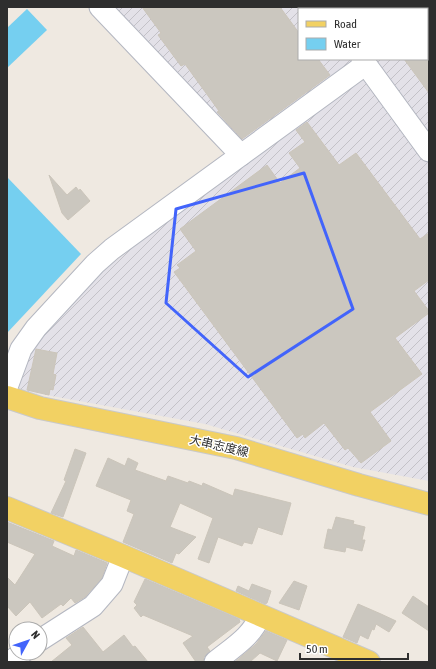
<svg xmlns="http://www.w3.org/2000/svg" width="436" height="669" font-family="'Asap Condensed','Noto Sans JP',sans-serif">
<style>
.industrial{fill:url(#industrial-furrows);fill-rule:evenodd}
.water{fill:#75cff0}
.building{fill:#cbc7bf;stroke:#cbc5ba}
.lines{fill:none;stroke-linecap:round;stroke-linejoin:round}
.minor-casing{stroke:#b4b7c1;stroke-width:23}
.major-casing{stroke:#c9c9c9;stroke-width:24}
.minor{stroke:#fff;stroke-width:21}
.major{stroke:#f2d163;stroke-width:22}
.marked{fill:none;stroke:#4264fb;stroke-width:3;stroke-linejoin:round}
.labels{text-anchor:middle;stroke-width:3;stroke-linejoin:round;paint-order:stroke}
.street-label{font-size:12px;fill:#2e2e2e;stroke:#fff}
</style>
<defs>
<pattern id="industrial-furrows" width="10" height="10" patternUnits="userSpaceOnUse"><rect width="10" height="10" fill="#e3e1e8"/><path d="M-1 1l2-2M0 10L10 0M9 11l2-2" fill="none" stroke="#c3c1c7"/></pattern>
</defs>
<rect width="100%" height="100%" fill="#efe9e1"/>
<path class="industrial" d="M113 7H429V481L353 467 205 424 19 390 15 384 32 342 108 267 233 167 252 155ZM299 9H427V59H299Z"/>
<g class="water">
<path d="M27 9 47 30 7 68V28Z"/>
<path d="M7 177 81 254 7 333Z"/>
</g>
<g class="building">
<path d="M142 7H280L299 33V59H318L330 75 242 139 217 112 219 111 185 64 181 66 158 35 161 33Z"/>
<path d="M404 59H429V93Z"/>
<path d="M307 122 339 165 356 153 420 239 429 233V280L414 291 429 311V313L395 338 422 374 370 412 391 441 361 463 348 448 345 450 324 423 305 438 303 434 297 438 174 272 180 268 177 265 196 251 180 229 267 165 280 183 300 168 289 153 305 142 296 130Z"/>
<path d="M49 175 67 195 76 187 79 191 80 189 90 201 68 220 62 213Z"/>
<path d="M36 349 57 353 53 374 56 375 53 390 50 389 49 395 27 390Z"/>
<path d="M75 449 86 453 63 517 51 513 66 481 64 480Z"/>
<path d="M108 458 125 466 128 458 138 463 135 470 166 481 168 476 188 483 189 481 202 486 203 483 233 496 235 489 291 503 282 535 258 527 252 544 244 542 242 546 218 537 209 563 198 559 213 518 180 503 170 527 196 537 179 554 176 553 172 563 123 542 134 514 127 511 131 500 96 486Z"/>
<path d="M336 517 354 521 353 524 365 527 362 540H365L362 551 346 547 345 552 324 548 328 529 332 530Z"/>
<path d="M7 522 54 541 52 546 74 556 76 550 107 563 102 578 85 597 75 603 71 598 63 606 61 604 42 618 30 602 16 616 7 606V577L15 585 35 554 7 542Z"/>
<path d="M145 579 239 619 240 622 207 647 210 651 204 657 203 662H196L183 643 193 636 143 615 141 617 134 608 137 605 134 602Z"/>
<path d="M294 581 307 586 299 610 279 603Z"/>
<path d="M252 584 271 591 267 603 265 604 236 591 238 586 249 591Z"/>
<path d="M413 596 429 607V631L402 613Z"/>
<path d="M358 604 381 614 396 621 389 632 376 624 374 630 372 629 368 639 360 635 357 643 343 637Z"/>
<path d="M83 627 103 652 124 635 133 647 135 646 148 662H51L72 645 66 638Z"/>
<path d="M266 631 287 640 277 661 260 653 250 662H235L256 644Z"/>
</g>
<g class="lines">
<defs>
<g id="minor">
<path d="M100 7 241 155"/>
<path d="M323 7 324 9"/>
<path d="M362 59 429 151"/>
<path d="M7 387 21 349 36 328 95 264 112 249 366 64"/>
<path d="M40 640 93 606 112 584 123 556"/>
<path d="M10 662 22 653"/>
<path d="M215 662C232 648 253 636 260 615"/>
</g>
<g id="major">
<path d="M7 397 40 408 236 448 359 485 429 504"/>
<path d="M7 508 123 556 369 662"/>
</g>
</defs>
<use href="#minor" class="minor-casing"/>
<use href="#major" class="major-casing"/>
<use href="#minor" class="minor"/>
<use href="#major" class="major"/>
</g>
<path class="marked" d="M304 173 353 309 248 377 166 303 176 209Z"/>
<g class="labels">
<g class="street-label">
<text transform="translate(219 446) rotate(13)" y="4">大串志度線</text>
</g>
</g>
<rect width="436" height="669" fill="none" stroke="#2e2e2e" stroke-width="16"/>
<rect x="298" y="8" width="130" height="52" fill="#ffffff" stroke="#ababab"/>
<rect x="306" y="21" width="20" height="6" fill="#f2d163" stroke="#ababab"/>
<text x="334" y="28" font-size="12" fill="#2e2e2e">Road</text>
<rect x="306" y="38" width="20" height="12" fill="#75cff0" stroke="#ababab"/>
<text x="334" y="48" font-size="12" fill="#2e2e2e">Water</text>
<g transform="translate(28 641) rotate(50)"><circle r="19" fill="#ffffff" stroke="#ababab"/>
<path d="M0-3L7 15L0 10L-7 15Z" fill="#4264fb"/>
<text y="-6" font-size="11" font-weight="bold" text-anchor="middle" fill="#2e2e2e">N</text>
</g>
<path d="M300 653v6h108v-6" fill="none" stroke="#2e2e2e" stroke-width="2"/>
<text x="306" y="653" font-size="12" fill="#2e2e2e" stroke="#ffffff" stroke-width="3" paint-order="stroke">50 m</text>
</svg>
